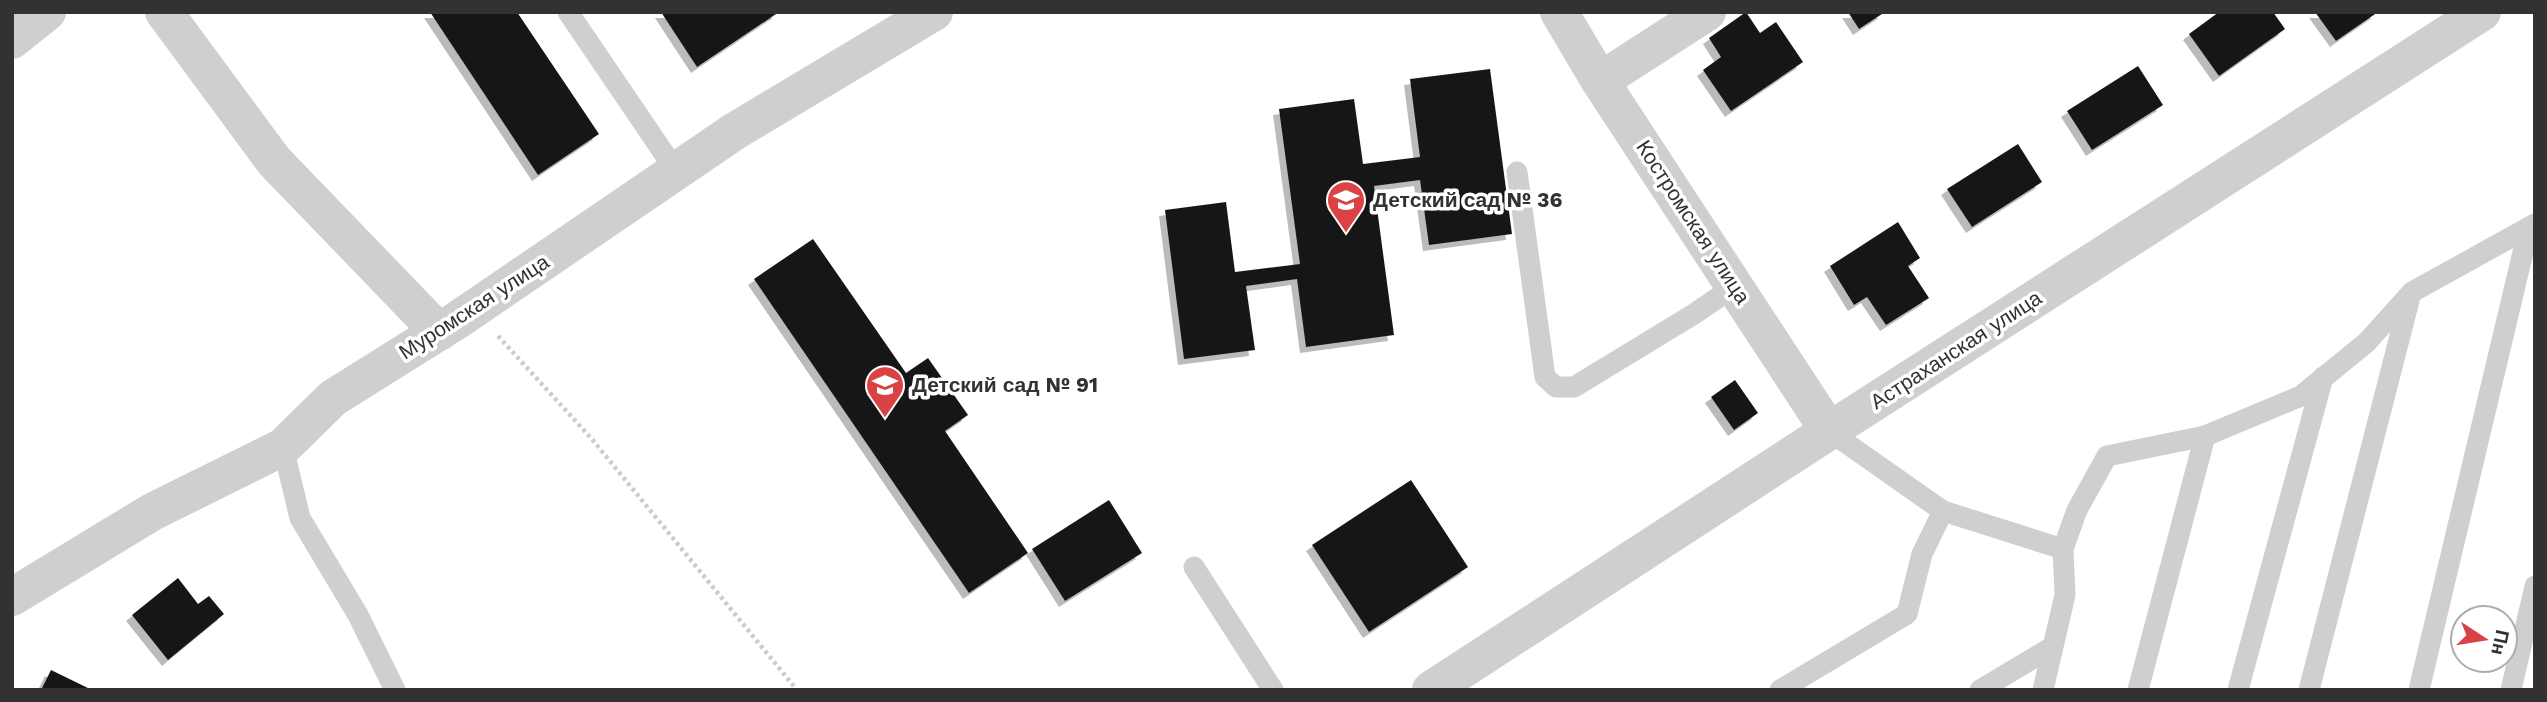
<svg xmlns="http://www.w3.org/2000/svg" width="2547" height="702" font-family="'Work Sans',sans-serif">
<style>
.building{fill:#191919;filter:url(#shadow)}
.lines{fill:none;stroke-linecap:round;stroke-linejoin:round}
.path{stroke:#ccc;stroke-width:4.5;stroke-dasharray:3.5 3.5;stroke-linecap:butt}
.service{stroke:#cfcfcf;stroke-width:21}
.minor{stroke:#cfcfcf;stroke-width:38}
.labels{text-anchor:middle;stroke-width:7;stroke-linejoin:round;paint-order:stroke}
.poi-label{font-size:21px;font-weight:bold;fill:#323232;stroke:#fff;text-anchor:start}
.street-label{font-size:21px;fill:#323232;stroke:#fff}
</style>
<defs>
<filter id="shadow"><feDropShadow dx="-6" dy="6" stdDeviation="0" flood-color="#0004"/></filter>
</defs>
<rect width="100%" height="100%" fill="#fff"/>
<g class="building">
<path d="M430 12H517L599 134 538 175Z"/>
<path d="M661 12H779L697 67Z"/>
<path d="M1746 12 1760 33 1776 22 1803 62 1731 111 1703 70 1721 57 1709 38Z"/>
<path d="M1848 12H1885L1859 29Z"/>
<path d="M2219 12H2273L2285 29 2219 76 2189 34Z"/>
<path d="M2315 12H2378L2336 41Z"/>
<path d="M2138 66 2163 105 2092 150 2067 111Z"/>
<path d="M1490 69 1512 234 1429 245 1420 180 1374 186 1394 335 1306 347 1297 279 1246 286 1255 350 1184 359 1165 210 1226 202 1235 272 1300 264 1279 109 1354 99 1363 164 1420 157 1410 79Z"/>
<path d="M2018 144 2042 182 1972 227 1947 189Z"/>
<path d="M1898 222 1920 258 1908 266 1929 298 1886 325 1867 297 1854 305 1830 266Z"/>
<path d="M813 239 906 373 928 358 968 415 945 431 1028 553 969 593 754 279Z"/>
<path d="M1735 380 1758 413 1734 430 1711 397Z"/>
<path d="M1411 480 1468 567 1369 632 1312 545Z"/>
<path d="M1109 500 1142 553 1065 601 1032 549Z"/>
<path d="M178 578 198 604 209 596 224 614 168 660 132 615Z"/>
<path d="M51 670 92 690H41Z"/>
</g>
<g class="lines">
<path class="path" d="M498 336 591 438 797 690"/>
<g class="service">
<path d="M568 12 676 171"/>
<path d="M1517 172 1545 377 1556 387H1574L1694 314 1735 286"/>
<path d="M1829 431 1943 511 2063 549"/>
<path d="M283 447 300 518 358 615 395 690"/>
<path d="M1194 567 1273 690"/>
<path d="M1780 690 1907 614 1922 554 1943 511"/>
<path d="M1980 690 2052 647"/>
<path d="M2043 690 2065 595 2063 549 2077 510 2107 456 2205 436 2301 396 2367 342 2412 292 2535 224"/>
<path d="M2138 690 2205 436"/>
<path d="M2238 690 2323 377"/>
<path d="M2309 690 2410 297"/>
<path d="M2419 690 2529 227"/>
<path d="M2511 690 2535 586"/>
</g>
<g class="minor">
<path d="M164 12 274 161 439 332"/>
<path d="M1559 12 1600 81 1829 431"/>
<path d="M12 40 47 12"/>
<path d="M1600 81 1707 12"/>
<path d="M12 597 152 512 283 447 333 398 456 321 735 131 934 12"/>
<path d="M1431 690 1829 431 2482 12"/>
</g>
</g>
<defs>
<symbol id="school-pin" viewBox="-11 -11 22 30"><path d="M0 17L-7.5 6A9.5 9.5 0 1 1 7.5 6Z" fill="#db4246" stroke="#fff"/><path d="M0-5L7-2L0 1L-7-2ZM-4 1L0 2.5L4 1V4Q0 6-4 4Z" fill="#fff"/></symbol>
</defs>
<g fill-rule="evenodd">
<use href="#school-pin" x="1324" y="178" width="44" height="60"/>
<use href="#school-pin" x="863" y="363" width="44" height="60"/>
</g>
<g class="labels">
<g class="poi-label">
<text x="1373" y="207">Детский сад № 36</text>
<text x="912" y="392">Детский сад № 91</text>
</g>
<g class="street-label">
<text transform="translate(1693 222) rotate(57)" y="7">Костромская улица</text>
<text transform="translate(474 307) rotate(-33)" y="7">Муромская улица</text>
<text transform="translate(1956 350) rotate(-33)" y="7">Астраханская улица</text>
</g>
</g>
<rect width="2547" height="702" fill="none" stroke="#323232" stroke-width="28"/>
<g transform="translate(2484 639) rotate(102)"><circle r="33" fill="#ffffff" stroke="#adadad" stroke-width="2"/>
<path d="M0-5L12 26L0 18L-12 26Z" fill="#db4246"/>
<text y="-10" font-size="19" font-weight="bold" text-anchor="middle" fill="#323232">Пн</text>
</g>
</svg>
